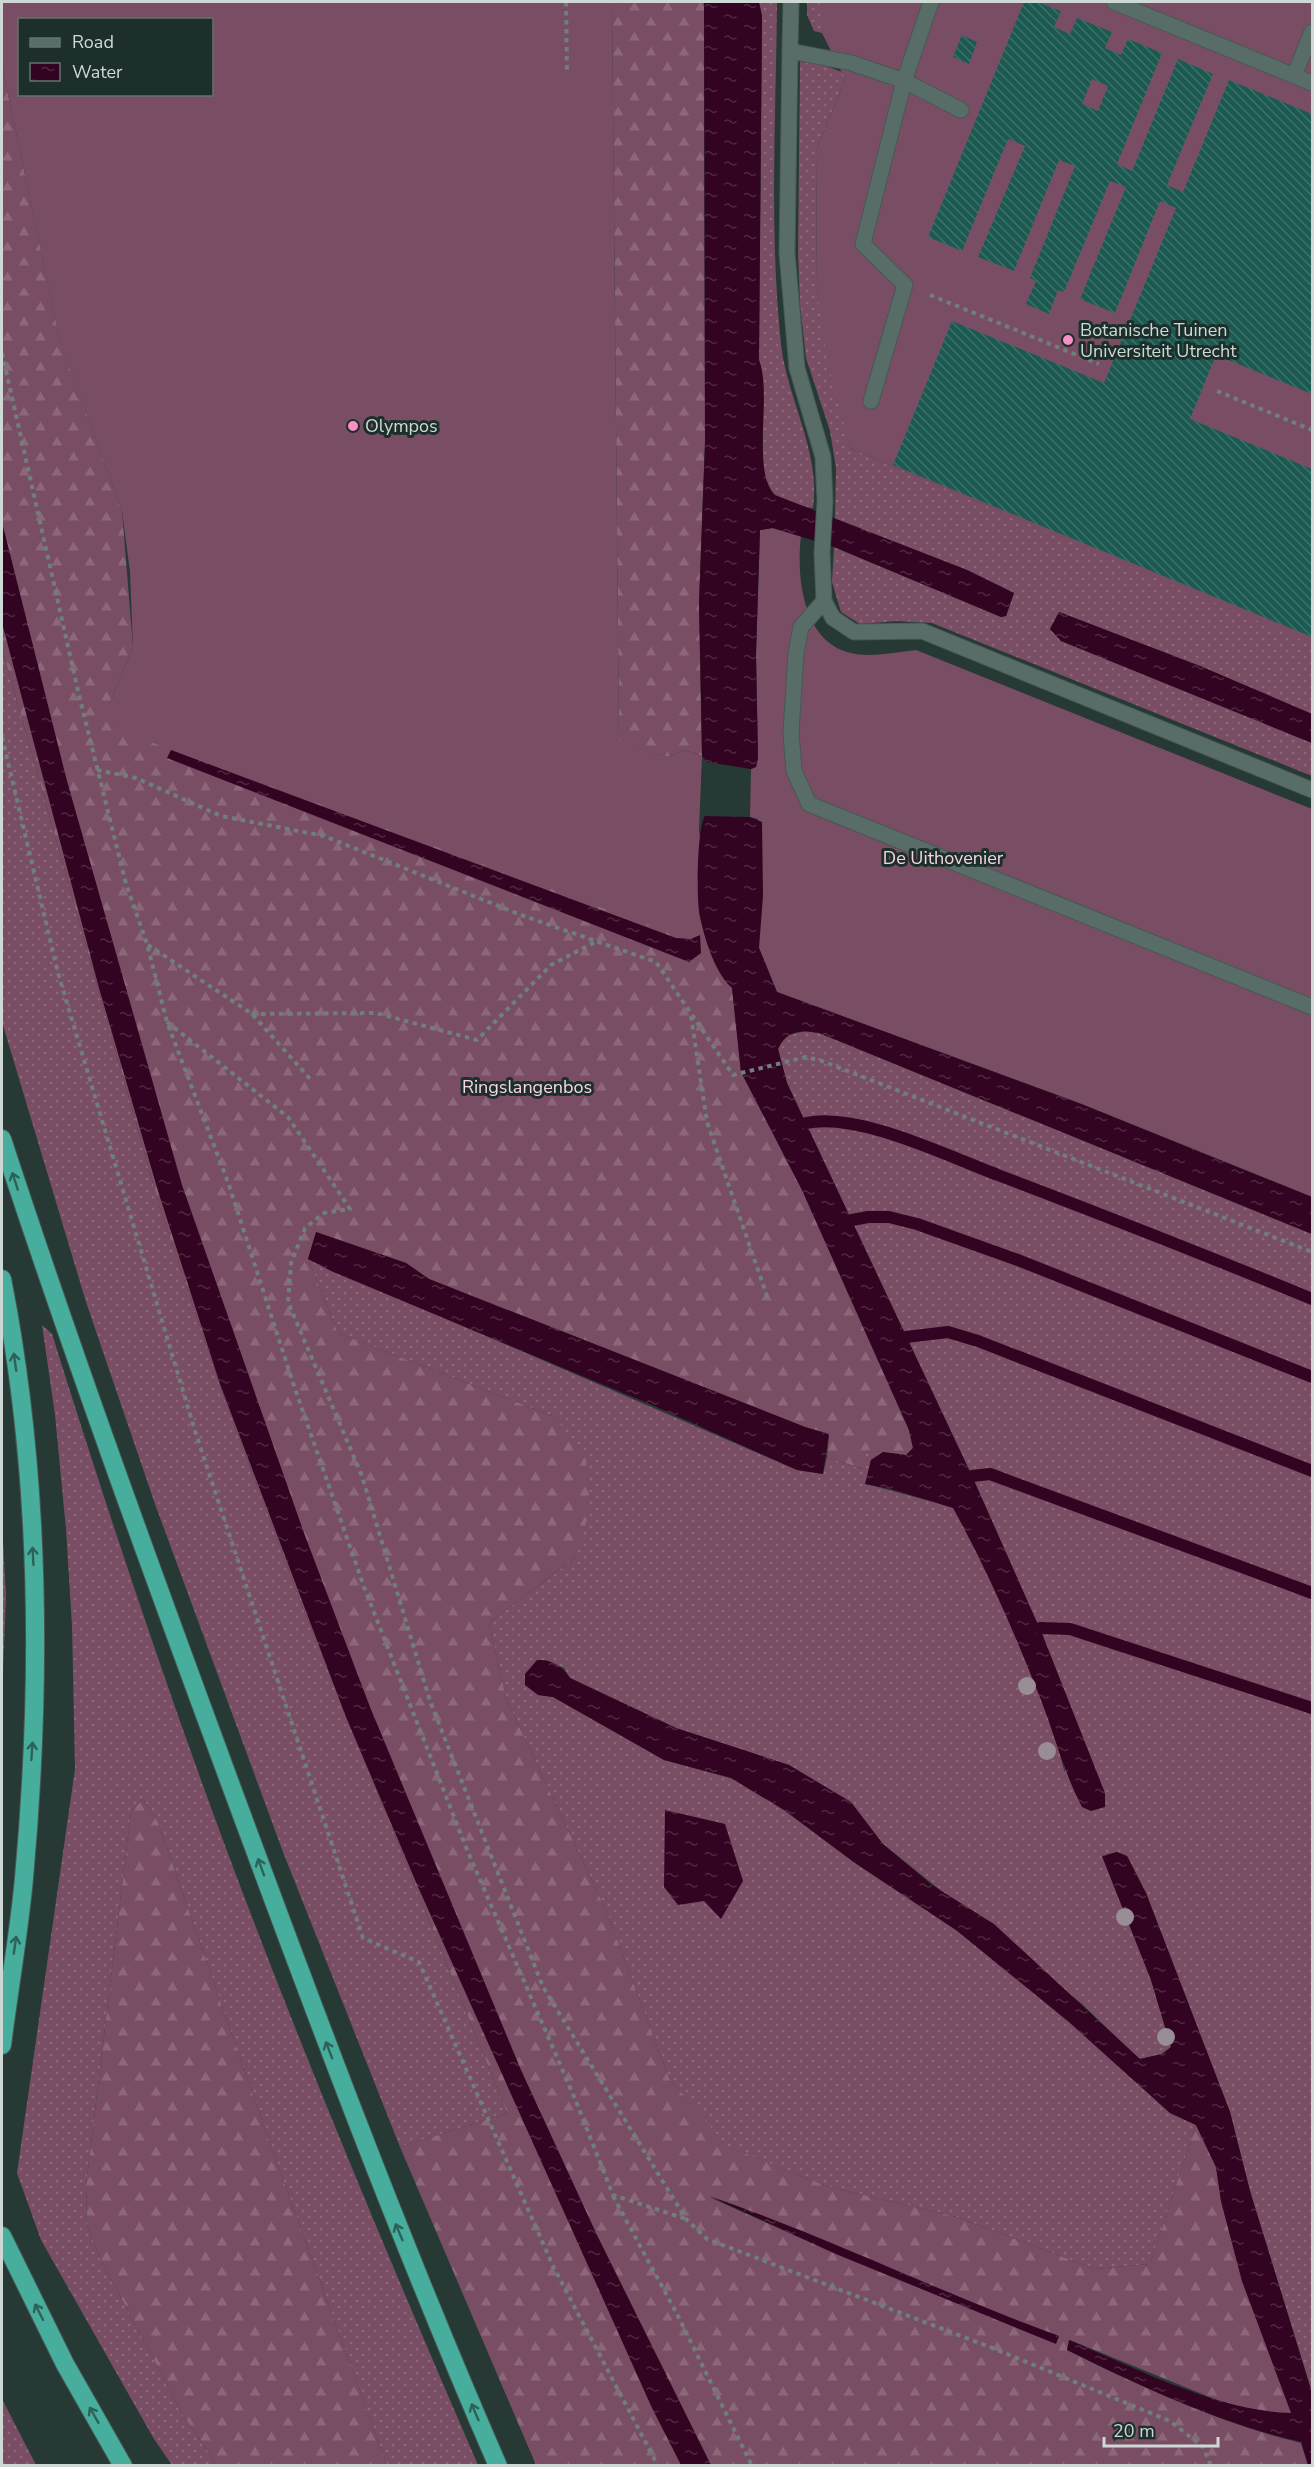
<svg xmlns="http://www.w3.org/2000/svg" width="1314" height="2467" font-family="'Nunito Sans',sans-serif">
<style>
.grass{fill:url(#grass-dots)}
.forest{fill:url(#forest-firs);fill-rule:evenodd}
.garden{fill:#794e64;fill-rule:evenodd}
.water{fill:url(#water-ripples)}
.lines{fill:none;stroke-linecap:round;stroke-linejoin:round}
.stream{stroke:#330421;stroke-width:12}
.building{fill:url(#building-back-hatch);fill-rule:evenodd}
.service-casing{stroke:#475854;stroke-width:17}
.minor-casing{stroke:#475854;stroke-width:17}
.motorway-casing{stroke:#475854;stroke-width:20}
.path{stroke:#6f7f7b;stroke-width:4;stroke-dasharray:4.5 4.5;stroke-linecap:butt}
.service{stroke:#586d68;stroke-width:15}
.minor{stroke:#586d68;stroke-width:15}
.motorway{stroke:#47ae9d;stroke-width:18}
.tree{fill:#998e95}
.oneway{stroke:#2d6259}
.poi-dot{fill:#fa8fc7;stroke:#1c2f2b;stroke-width:2}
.labels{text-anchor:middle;stroke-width:6;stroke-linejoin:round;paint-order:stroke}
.poi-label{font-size:18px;fill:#ced9d6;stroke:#1c2f2b;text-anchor:start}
.park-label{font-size:18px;fill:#f7d4e4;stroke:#1c2f2b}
</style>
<defs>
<pattern id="grass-dots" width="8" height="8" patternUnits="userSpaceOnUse" patternTransform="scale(1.5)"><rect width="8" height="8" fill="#794e64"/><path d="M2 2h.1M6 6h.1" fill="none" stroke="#8b6779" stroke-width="1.8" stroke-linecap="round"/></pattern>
<pattern id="forest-firs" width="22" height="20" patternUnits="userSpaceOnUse" patternTransform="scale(1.5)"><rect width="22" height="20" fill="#794e64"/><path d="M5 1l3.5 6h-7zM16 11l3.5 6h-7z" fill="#8b6779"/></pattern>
<pattern id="water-ripples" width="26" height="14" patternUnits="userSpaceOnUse" patternTransform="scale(1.5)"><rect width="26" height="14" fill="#330421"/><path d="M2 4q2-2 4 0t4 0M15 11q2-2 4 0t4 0" fill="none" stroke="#4f2840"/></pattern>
<pattern id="building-back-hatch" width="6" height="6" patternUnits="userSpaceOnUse" patternTransform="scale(1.5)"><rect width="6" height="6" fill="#1c5a51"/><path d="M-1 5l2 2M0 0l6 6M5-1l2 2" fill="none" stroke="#3c7169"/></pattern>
</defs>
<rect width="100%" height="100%" fill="#263935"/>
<g class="grass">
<path d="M759 2H777C776 115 769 231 781 344 787 399 821 452 813 508 801 506 783 502 773 494 754 477 770 390 759 360L762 16Z"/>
<path d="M807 2H822V33L814 31 807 15Z"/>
<path d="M805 58 847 74 816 151 817 291 850 448 1312 643V714L1200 666 1059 612 1050 629 1061 641 1312 743V776L932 623 897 621 860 624 841 612 832 582 834 547 1001 617 1006 616 1014 593 967 570 835 519 836 468 830 431 806 358 800 304 798 254 800 61H805Z"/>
<path d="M2 648 160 1208 225 1400 302 1606 507 2113 400 2147 283 1852 155 1504 86 1302 2 1022Z"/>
<path d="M805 1031 819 1033 1312 1234V2392L1250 2191 1230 2112 1146 1893 1127 1856 1117 1852 1102 1856 1151 1980 1171 2047 1162 2054 1139 2059 1081 2003 883 1844 850 1802 789 1765 676 1728 570 1678 564 1668 545 1660 538 1695 553 1697 664 1760 731 1778 784 1810 855 1863 956 1930 1069 2022 1170 2113 1196 2125 1150 2264 1095 2269 957 2217 826 2186 726 2146 669 2078 606 1910 507 1701 489 1623 576 1557 555 1417 338 1333 308 1259 797 1470 823 1474 827 1457 862 1469 865 1449 883 1452 871 1460 866 1484 953 1507C999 1591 1043 1684 1066 1777L1043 1636 972 1476 787 1083 778 1049 784 1036Z"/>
<path d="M42 1325 52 1334C109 1516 169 1697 236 1875 311 2074 394 2271 478 2465H387L268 2138 158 1822 143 1799 131 1811 86 2186 87 2225 100 2258 183 2415 217 2465H172L154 2439 41 2240 17 2173 75 1769 72 1626 66 1529 55 1415Z"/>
<path d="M2 1520 6 1596 2 1699Z"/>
<path d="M2 2399 36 2465H2Z"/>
</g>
<g class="forest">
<path d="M612 2H704L705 442 699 603 702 756 685 750 667 757 619 741Z"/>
<path d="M2 66 60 340 122 511 133 647 110 703 699 916 732 988 741 1072 802 1190 909 1430 913 1448 906 1455 866 1450 863 1469 827 1457 829 1434 805 1427 429 1279 406 1263 316 1232 308 1259 338 1333 555 1417 586 1460 590 1509 576 1557 489 1623 507 1701 606 1910 669 2078 727 2146 826 2186 957 2217 1095 2269 1150 2264 1196 2125 1216 2167 1221 2201 1242 2281 1292 2414 1252 2411 1212 2398 1070 2340 1067 2350C1142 2387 1219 2423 1301 2443L1308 2465H536L400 2147 507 2113 302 1606 225 1400 160 1208 2 648ZM709 2197 802 2231 983 2308 1059 2336 1055 2343 836 2254Z"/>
<path d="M143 1799 158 1822 268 2138 387 2465H217L183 2415 100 2258 87 2225 86 2186 131 1811Z"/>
</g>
<g class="garden">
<path d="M2 2H612L619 740 667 757 685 750 702 756 699 831 717 950 118 730 110 703 133 647 130 572 122 511 60 341 2 66ZM20 20H212V94H20Z"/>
<path d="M822 2H1312V644L850 448 827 360 817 291 816 151 845 79 822 33Z"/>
<path d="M772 528 801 536C796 577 803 643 851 653 871 658 896 652 916 650L1312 809V1197L1082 1104 777 992 759 948 758 819 750 817 751 769 756 767 758 758 756 654 760 530Z"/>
</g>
<g class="water">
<path d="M704 2H759L762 16 759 360C773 397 750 468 775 495L967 570 1014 593 1006 616 1001 617 834 547 773 528 760 530 756 654 758 758 756 767 751 769 707 762 702 756 699 603 705 442Z"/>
<path d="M2 522 67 781 182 1185 304 1533 370 1707 521 2070 597 2235 711 2465H681L652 2408 418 1887 346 1717 220 1384 158 1191 99 988 2 623Z"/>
<path d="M1059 612 1200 666 1312 714V743L1061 641 1050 629Z"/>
<path d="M171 750 676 938 691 939 700 935 701 953 689 962 167 758Z"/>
<path d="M705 816 750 817 762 822 763 896 759 948 777 992 1081 1104 1312 1197V1234L819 1033C800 1030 787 1030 778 1049L787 1083 972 1476 1043 1636 1105 1793V1807L1091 1811 1082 1807C1064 1773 1055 1736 1041 1700 1015 1634 987 1569 953 1508L891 1489 865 1484 871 1460 883 1452 906 1455 913 1448 909 1430 802 1190 741 1072 732 988C715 973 705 940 700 917 696 902 697 827 705 816Z"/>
<path d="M316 1232 406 1263 429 1279 805 1427 829 1434 823 1474 797 1470 652 1405 331 1271 308 1259Z"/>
<path d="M537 1660C552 1659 563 1667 570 1678L676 1728 789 1765 851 1802 883 1844 932 1885 994 1924 1140 2059 1162 2054 1171 2047 1151 1980 1102 1856 1117 1852 1127 1856 1146 1893 1230 2112 1250 2191 1312 2393V2465H1308L1301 2442C1219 2423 1142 2387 1067 2350L1069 2340C1138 2369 1217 2411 1291 2413L1242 2281 1221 2201 1216 2167 1196 2125 1170 2113 1069 2022 956 1930 855 1863 784 1810 731 1778 664 1760 553 1697 538 1695 525 1685V1674Z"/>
<path d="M665 1810 725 1824 743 1881 721 1919 704 1901 678 1905 664 1887Z"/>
<path d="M709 2196C828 2237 941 2293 1059 2336L1056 2344 836 2254Z"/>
</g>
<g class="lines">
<g class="stream">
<path d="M806 1123C859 1112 947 1156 998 1175 1103 1215 1208 1256 1312 1299"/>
<path d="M852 1220 868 1217H889L917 1224 1018 1260 1312 1377"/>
<path d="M906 1337 948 1332 978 1341 1312 1471"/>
<path d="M972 1476 990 1474 1312 1593"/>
<path d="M1040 1628 1070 1629 1312 1708"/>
</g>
</g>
<g class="building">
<path d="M1024 2H1037L1061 11 1054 27 1070 34 1077 18 1112 32 1105 48 1121 55 1128 39 1162 53 1117 164 1132 171 1178 59 1213 74 1167 185 1183 192 1229 80 1312 114V394L1216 355 1190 419 1312 469V637L893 465 952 321 1104 383 1176 208 1160 201 1115 313 1080 299 1126 187 1110 181 1064 292 1058 290 1049 314 1026 304 1036 281 1030 278 1075 166 1059 160 1014 271 978 257 1025 146 1008 139 962 251 928 237ZM1092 79 1108 86 1098 111 1082 104Z"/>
<path d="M962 35 977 42 969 64 953 57Z"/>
</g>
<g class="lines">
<defs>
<g id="service">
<path d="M1114 2 1312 83"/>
<path d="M1294 76 1312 32"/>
<path d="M961 110 904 81 852 63 790 51 787 253 797 368 823 457 825 501 822 553 824 601 833 618 854 632 922 631 1312 790"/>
<path d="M871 401 905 285 863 244 904 81 931 2"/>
<path d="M824 601 801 627 796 653 791 733 794 771 809 804 1312 1007"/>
</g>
<path id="minor" d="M790 51 791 2"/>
<g id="motorway">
<path d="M2 1139C73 1356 151 1569 230 1783 315 2013 400 2241 498 2466"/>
<path d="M2 1279C41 1476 42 1679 24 1878 19 1933 9 1989 2 2045"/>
<path d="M2 2236 65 2364 123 2466"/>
</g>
</defs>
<use href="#service" class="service-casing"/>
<use href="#minor" class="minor-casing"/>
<use href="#motorway" class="motorway-casing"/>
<g class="path">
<path d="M566 2 567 73"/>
<path d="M930 295 1099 364"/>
<path d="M2 353 78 691 126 884 147 944 167 1022 229 1185 292 1380 364 1587 465 1845 575 2099 613 2195 686 2219"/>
<path d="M1217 391 1312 430"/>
<path d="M2 737 58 973 195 1431 363 1938 419 1962 553 2266 658 2466"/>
<path d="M97 770 136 778 221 816 324 836 521 915 656 962 733 1075 806 1057 822 1061 1312 1252"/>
<path d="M148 945 252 1014 312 1081"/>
<path d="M252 1014 376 1013 477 1040 551 965 597 941"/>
<path d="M691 1016 707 1122 768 1299"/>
<path d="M167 1022 288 1117 350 1209 324 1213 305 1228 291 1263 288 1302 362 1476 430 1701 543 1987 686 2219 707 2239 990 2347 1170 2421 1203 2447 1211 2466"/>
<path d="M613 2196 677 2314 752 2466"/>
</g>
<use href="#service" class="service"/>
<use href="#minor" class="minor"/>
<use href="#motorway" class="motorway"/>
</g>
<g class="tree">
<circle cx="1027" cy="1686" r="9"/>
<circle cx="1047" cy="1751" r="9"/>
<circle cx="1125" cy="1917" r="9"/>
<circle cx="1166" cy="2037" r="9"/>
</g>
<defs><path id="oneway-shaft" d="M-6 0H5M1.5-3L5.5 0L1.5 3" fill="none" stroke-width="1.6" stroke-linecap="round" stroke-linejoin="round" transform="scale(1.5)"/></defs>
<g class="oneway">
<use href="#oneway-shaft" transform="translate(15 1181) rotate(-108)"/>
<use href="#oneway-shaft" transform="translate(15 1362) rotate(-98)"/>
<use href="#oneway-shaft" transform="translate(33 1556) rotate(-93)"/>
<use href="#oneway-shaft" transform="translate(32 1751) rotate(-86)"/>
<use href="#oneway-shaft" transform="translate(261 1867) rotate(-110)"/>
<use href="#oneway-shaft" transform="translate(15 1945) rotate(-82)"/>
<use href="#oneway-shaft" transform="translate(329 2050) rotate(-111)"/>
<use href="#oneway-shaft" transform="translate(399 2232) rotate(-113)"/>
<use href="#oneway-shaft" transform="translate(39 2312) rotate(-117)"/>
<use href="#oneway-shaft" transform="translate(475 2412) rotate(-113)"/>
<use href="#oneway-shaft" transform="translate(94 2415) rotate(-120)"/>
</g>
<g class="poi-dot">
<circle cx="1068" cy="340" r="6"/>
<circle cx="353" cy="426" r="6"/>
</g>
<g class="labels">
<g class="poi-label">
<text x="1080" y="336">Botanische Tuinen<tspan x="1080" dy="21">Universiteit Utrecht</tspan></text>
<text x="365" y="432">Olympos</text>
</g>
<g class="park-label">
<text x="943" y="864">De Uithovenier</text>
<text x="527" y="1093">Ringslangenbos</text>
</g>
</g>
<rect width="1314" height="2467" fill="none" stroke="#ced9d6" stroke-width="6"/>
<rect x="18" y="18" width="195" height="78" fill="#1c2f2b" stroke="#63736f" stroke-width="1.5"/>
<rect x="30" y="38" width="30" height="9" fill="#586d68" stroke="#63736f" stroke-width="1.5"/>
<text x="72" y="48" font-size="18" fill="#ced9d6">Road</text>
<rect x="30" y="63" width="30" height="18" fill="url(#water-ripples)" stroke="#63736f" stroke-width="1.5"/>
<text x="72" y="78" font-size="18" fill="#ced9d6">Water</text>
<path d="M1104 2437v9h114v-9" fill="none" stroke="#ced9d6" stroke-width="3"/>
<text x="1113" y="2437" font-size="18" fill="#ced9d6" stroke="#1c2f2b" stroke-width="4.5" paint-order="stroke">20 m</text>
</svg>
